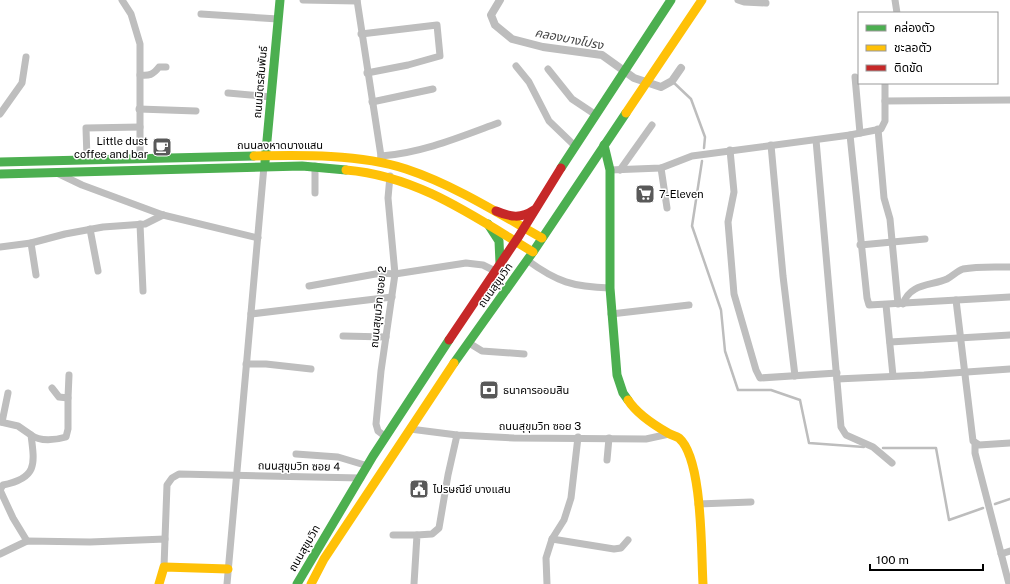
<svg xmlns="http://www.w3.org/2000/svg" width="1010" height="584" font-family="'Public Sans','Noto Sans Thai',sans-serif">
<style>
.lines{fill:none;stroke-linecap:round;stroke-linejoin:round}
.stream{stroke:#bdbdbd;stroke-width:2.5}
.canal{stroke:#bdbdbd;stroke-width:8}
.street{stroke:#bebebe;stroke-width:7}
.fast{stroke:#4caf50;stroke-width:9}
.slow{stroke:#ffc107;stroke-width:9}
.jam{stroke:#c62828;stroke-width:9}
.labels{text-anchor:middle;stroke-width:3;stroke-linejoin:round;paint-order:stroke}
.street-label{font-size:11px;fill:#000;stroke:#fff}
.poi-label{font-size:11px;fill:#000;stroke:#fff;text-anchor:start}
.water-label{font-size:12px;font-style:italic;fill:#424242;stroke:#fff}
</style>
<rect width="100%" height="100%" fill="#fff"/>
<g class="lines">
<g class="stream">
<path d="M672 81 691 99 705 137 704 148"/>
<path d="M702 161 692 226 721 310 725 351 738 390H771L800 400 809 443 864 447"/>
<path d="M883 448H936L949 520 983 508"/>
<path d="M995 504 1010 499"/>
</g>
<path class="canal" d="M500 0 491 15 495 25 512 39 543 47 602 55 634 78 661 87 672 81 681 68"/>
<g class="street">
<path d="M122 0 131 14 140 44V158"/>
<path d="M303 0 357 1"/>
<path d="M357 0 381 156 380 162"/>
<path d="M738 0 744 2 766 3"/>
<path d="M895 0 897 13"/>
<path d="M201 14 278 19"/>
<path d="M361 34 437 25 440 56 408 65 367 73"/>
<path d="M516 66 529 82 549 121 575 146"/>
<path d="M548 69 572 99 596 115"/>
<path d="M140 75C149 76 153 75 159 67H166"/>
<path d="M855 77 860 133"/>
<path d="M228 93 271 97"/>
<path d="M885 101 1010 100"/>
<path d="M372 102 433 89"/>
<path d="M139 109 196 111"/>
<path d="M0 114 22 83 26 57"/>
<path d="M878 129 884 198 890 219 898 304"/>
<path d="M850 135 867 298 869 305 1010 297"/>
<path d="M816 140 841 427 846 435 873 447 892 463"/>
<path d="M771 145 783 276 795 376"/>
<path d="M730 150 734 192 728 222 734 294 756 370 760 378 837 373"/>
<path d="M381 156C422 153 460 137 498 123"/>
<path d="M87 159 86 128 140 127"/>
<path d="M661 168 667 208"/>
<path d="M610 170 661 168 692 156 850 135 881 129 885 121V83"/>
<path d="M620 170 652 125"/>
<path d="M57 173 82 185 163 215 258 238"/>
<path d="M315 193V166"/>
<path d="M140 224 143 291"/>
<path d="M90 229 98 271"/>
<path d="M31 243 36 275"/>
<path d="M860 245 925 239"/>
<path d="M0 247 31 243 65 234 103 227 145 224 163 215"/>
<path d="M527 260C557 282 573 287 610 288"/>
<path d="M309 286 381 273 395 274 466 263 483 265 495 271"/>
<path d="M956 300 973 441 979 445 1010 443"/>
<path d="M903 304C910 283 931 286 947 279 953 276 957 271 963 269 978 266 995 267 1010 267"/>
<path d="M886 305 893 376"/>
<path d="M251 314 392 297"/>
<path d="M611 314 689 305"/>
<path d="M343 336 386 337"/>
<path d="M890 342 1010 335"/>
<path d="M469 343 482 351 524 354"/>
<path d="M246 364H266L311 369"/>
<path d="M837 379 924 375 1010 369"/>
<path d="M52 388 59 397 68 398 69 375"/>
<path d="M0 422 18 426 31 435C35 465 37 478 3 485L0 490 13 518 27 541"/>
<path d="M2 422 8 393"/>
<path d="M410 429 457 435 514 438 646 439 669 434"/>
<path d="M31 435C40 442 56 440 66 437L68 429V398"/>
<path d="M386 437 378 431 376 424 381 371 395 274 388 198 390 176"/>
<path d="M975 443V453L1009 584"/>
<path d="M296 454 338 457 368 466"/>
<path d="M607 460 609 438"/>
<path d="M698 504 751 502"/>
<path d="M393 535H417"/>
<path d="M165 539 167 485 172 478 179 474 361 478"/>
<path d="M552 539 614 549 621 548 628 540"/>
<path d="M0 554 27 541 90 542 165 539 164 567"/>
<path d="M1001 554 1010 551"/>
<path d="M227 584 264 166"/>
<path d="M414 584 417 535 432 534 439 528 448 475 457 435"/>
<path d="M547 584 546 558 552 539 564 520 571 498 578 437"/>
</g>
<g class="fast">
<path d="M604 145 610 170V288L617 375 623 393 628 400"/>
<path d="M0 162 254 156"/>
<path d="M265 162 280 0"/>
<path d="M561 168 671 0"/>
<path d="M0 174 302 166 346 170"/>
<path d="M488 224 499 241 500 263"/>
<path d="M454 363 533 252 626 113"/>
<path d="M297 584 373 456 449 340"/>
</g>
<g class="slow">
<path d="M626 113 702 0"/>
<path d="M254 156C301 155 361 154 406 169 454 185 498 213 542 238"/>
<path d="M346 170C418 176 473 216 533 252"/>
<path d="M628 400C637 414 654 425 668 433 671 435 676 436 679 438 703 459 701 552 703 584"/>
<path d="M159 584 164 567 228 569"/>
<path d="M311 584 324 559 454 363"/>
</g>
<g class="jam">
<path d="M496 211C510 217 521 219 534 210"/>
<path d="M449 340 519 236 561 168"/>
</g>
</g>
<defs>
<symbol id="cafe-square" viewBox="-11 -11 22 22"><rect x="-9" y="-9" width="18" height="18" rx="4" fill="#595959" stroke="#fff"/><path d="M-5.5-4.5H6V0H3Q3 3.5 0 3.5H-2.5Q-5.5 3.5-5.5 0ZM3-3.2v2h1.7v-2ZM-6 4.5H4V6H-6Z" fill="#fff"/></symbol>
<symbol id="supermarket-square" viewBox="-11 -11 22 22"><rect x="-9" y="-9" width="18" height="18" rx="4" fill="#595959" stroke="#fff"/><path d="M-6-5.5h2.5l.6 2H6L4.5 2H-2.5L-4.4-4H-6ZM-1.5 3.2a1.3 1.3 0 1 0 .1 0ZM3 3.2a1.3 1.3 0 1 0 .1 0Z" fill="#fff"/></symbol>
<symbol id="bank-square" viewBox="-11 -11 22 22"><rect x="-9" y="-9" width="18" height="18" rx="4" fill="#595959" stroke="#fff"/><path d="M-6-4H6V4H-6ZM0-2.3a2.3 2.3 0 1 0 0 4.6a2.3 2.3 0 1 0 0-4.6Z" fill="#fff"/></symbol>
<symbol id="civic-square" viewBox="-11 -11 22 22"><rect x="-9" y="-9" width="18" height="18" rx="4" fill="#595959" stroke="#fff"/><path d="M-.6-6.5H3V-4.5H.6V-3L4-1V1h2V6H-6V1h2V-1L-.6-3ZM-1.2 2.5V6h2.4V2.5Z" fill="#fff"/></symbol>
</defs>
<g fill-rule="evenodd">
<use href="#cafe-square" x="151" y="136" width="22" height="22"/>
<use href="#supermarket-square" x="634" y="183" width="22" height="22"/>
<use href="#bank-square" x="478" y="379" width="22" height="22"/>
<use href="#civic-square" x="408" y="478" width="22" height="22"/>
</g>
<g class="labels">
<g class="street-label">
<text transform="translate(260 82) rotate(-85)" y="4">ถนนมิตรสัมพันธ์</text>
<text x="280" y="149">ถนนลงหาดบางแสน</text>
<text transform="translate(495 285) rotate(-55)" y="4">ถนนสุขุมวิท</text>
<text transform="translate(378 307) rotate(-84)" y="4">ถนนสุขุมวิท ซอย 2</text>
<text x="540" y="430">ถนนสุขุมวิท ซอย 3</text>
<text transform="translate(299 466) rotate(1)" y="4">ถนนสุขุมวิท ซอย 4</text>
<text transform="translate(304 548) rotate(-60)" y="4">ถนนสุขุมวิท</text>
</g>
<g class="poi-label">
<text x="148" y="145" text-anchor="end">Little dust<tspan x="148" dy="13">coffee and bar</tspan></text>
<text x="659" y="198">7-Eleven</text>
<text x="503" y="394">ธนาคารออมสิน</text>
<text x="433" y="493">ไปรษณีย์ บางแสน</text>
</g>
<g class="water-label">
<text transform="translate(569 39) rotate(11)" y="4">คลองบางโปรง</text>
</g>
</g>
<rect x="858" y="12" width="140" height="72" fill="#ffffff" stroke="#999999"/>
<rect x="866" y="25" width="20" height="6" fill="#4caf50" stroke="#999999"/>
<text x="894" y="32" font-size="12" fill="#000000">คล่องตัว</text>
<rect x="866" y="45" width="20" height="6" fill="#ffc107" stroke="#999999"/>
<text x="894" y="52" font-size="12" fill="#000000">ชะลอตัว</text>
<rect x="866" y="65" width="20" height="6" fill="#c62828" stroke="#999999"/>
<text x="894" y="72" font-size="12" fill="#000000">ติดขัด</text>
<path d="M870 564v6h113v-6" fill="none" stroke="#000000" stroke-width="2"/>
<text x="876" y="564" font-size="12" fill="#000000" stroke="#ffffff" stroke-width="3" paint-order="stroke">100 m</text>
</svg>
